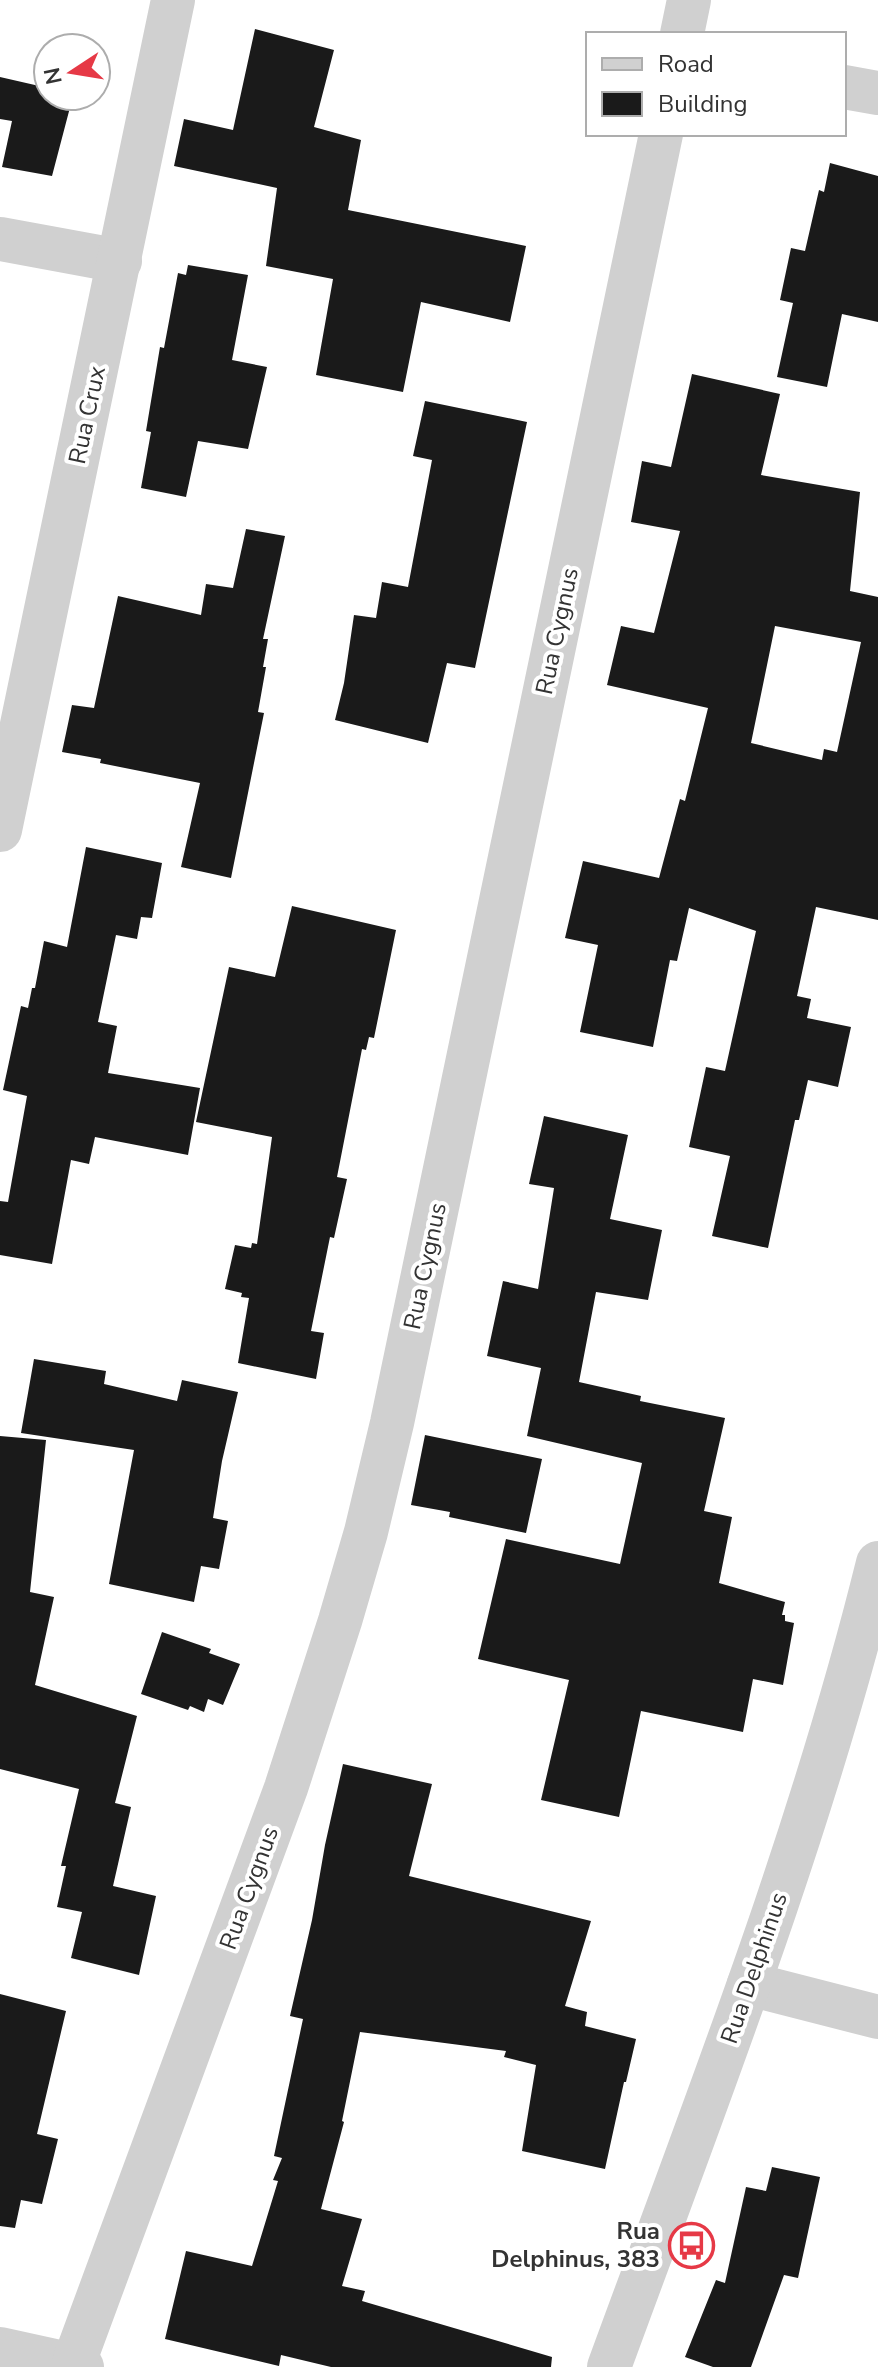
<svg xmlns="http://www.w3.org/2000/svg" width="878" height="2367" font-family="'Nunito Sans',sans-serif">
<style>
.building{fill:#1a1a1a;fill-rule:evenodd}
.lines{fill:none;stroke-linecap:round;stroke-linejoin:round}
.minor{stroke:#d0d0d0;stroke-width:44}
.labels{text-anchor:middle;stroke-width:8;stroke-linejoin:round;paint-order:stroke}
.street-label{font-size:24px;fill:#333;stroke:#fff}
.poi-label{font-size:24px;font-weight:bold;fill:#333;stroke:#fff;text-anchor:end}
</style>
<rect width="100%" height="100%" fill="#fff"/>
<g class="building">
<path d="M255 29 334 50 314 127 361 140 348 210 526 246 510 322 421 302 403 392 316 375 333 279 266 266 277 188 174 166 184 119 233 130Z"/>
<path d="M0 77 48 88V96H73L52 176 2 167 12 121 0 119Z"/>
<path d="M830 163 878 176V322L842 314 827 387 777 377 793 303 780 300 791 248 805 251 819 190 824 192Z"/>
<path d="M188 265 248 275 232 360 267 367 248 449 198 441 186 497 141 488 151 432 146 431 160 347 164 348 178 273 186 275Z"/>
<path d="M692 374 780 394 761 475 860 492 850 591 878 597V920L816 907 797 996 811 999 807 1018 851 1027 838 1087 808 1080 799 1120H795L768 1248 712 1236 730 1156 689 1147 706 1067 725 1071 756 931 689 908 677 961 670 960 653 1047 580 1032 598 945 565 938 583 861 659 878 680 799 685 801 708 708 607 685 621 626 654 633 680 531 631 522 642 461 671 467ZM775 626 861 642 837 752 824 749 822 760 751 743Z"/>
<path d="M425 401 527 422 475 668 447 663 428 743 335 720 344 683 354 615 376 618 382 582 408 587 432 460 413 456Z"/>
<path d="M246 529 285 536 263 639H268L263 667H266L258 712 264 713 231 878 181 867 200 783 100 763 101 759 62 752 72 705 94 708 118 596 201 615 206 584 233 588Z"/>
<path d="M86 847 162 863 152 918 141 917 137 939 116 935 98 1022 117 1026 108 1073 200 1088 188 1155 95 1137 89 1164 71 1160 52 1264 0 1255V1201L8 1202 27 1096 3 1090 21 1006 28 1008 32 988H35L44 941 67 947Z"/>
<path d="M292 906 396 930 374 1038 369 1037 366 1050 362 1049 337 1177 347 1179 334 1238 330 1237 311 1331 324 1333 316 1379 238 1363 249 1298 241 1297 242 1293 225 1289 235 1245 251 1248 252 1243 257 1244 272 1137 196 1122 229 967 275 977Z"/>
<path d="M544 1116 628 1135 610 1219 662 1230 648 1300 596 1292 579 1382 641 1396 640 1401 725 1418 704 1511 732 1517 719 1583 785 1602 782 1615H785V1621L794 1623 783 1685 753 1679 743 1732 641 1711 619 1817 541 1800 569 1680 478 1659 506 1539 620 1564 642 1463 527 1436 541 1368 487 1356 503 1281 538 1289 554 1188 529 1184Z"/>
<path d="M34 1359 106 1371 104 1384 177 1401 182 1380 238 1392 222 1461 213 1518 228 1521 219 1569 201 1566 194 1602 109 1584 134 1450 21 1433Z"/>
<path d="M425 1435 542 1459 526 1533 449 1517 450 1512 411 1505Z"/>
<path d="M0 1436 46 1440 30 1592 54 1597 35 1685 137 1716 115 1803 131 1807 113 1886 156 1896 139 1975 71 1958 82 1912 57 1907 66 1866H61L79 1789 0 1769Z"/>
<path d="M162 1632 211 1649 209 1653 240 1664 223 1705 208 1699 204 1712 190 1706 188 1710 141 1694Z"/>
<path d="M343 1764 432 1784 409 1876 591 1921 565 2006 587 2012 585 2026 636 2039 626 2082H624L605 2169 522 2151 536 2065 504 2057 506 2051 360 2032 342 2121 344 2122 321 2209 362 2219 342 2286 365 2291 362 2301 552 2357 551 2367H331L281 2355 279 2366 165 2339 186 2251 252 2266 278 2181 273 2180 282 2158 274 2156 303 2019 290 2016 312 1920 325 1845Z"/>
<path d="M0 1994 66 2011 37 2134 58 2139 42 2204 21 2200 15 2228 0 2226Z"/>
<path d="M772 2167 820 2177 798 2278 784 2275 751 2367H713L685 2357 716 2280 725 2283 746 2187 766 2191Z"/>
</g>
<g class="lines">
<g class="minor">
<path d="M682 34 689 0"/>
<path d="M844 87 878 93"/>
<path d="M0 239 120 261"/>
<path d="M0 830 173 0"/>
<path d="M749 1984 878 2017"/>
<path d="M0 2349 82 2367"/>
<path d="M73 2365 286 1788 340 1621 366 1532 392 1423 661 134"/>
<path d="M609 2367C706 2102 810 1838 878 1563"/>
</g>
</g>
<defs>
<symbol id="bus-ring" viewBox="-11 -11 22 22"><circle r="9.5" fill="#fff" stroke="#e63946" stroke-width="1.5"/><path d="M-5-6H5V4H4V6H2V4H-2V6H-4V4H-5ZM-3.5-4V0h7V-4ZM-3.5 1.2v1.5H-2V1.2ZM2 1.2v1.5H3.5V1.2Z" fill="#e63946"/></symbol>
</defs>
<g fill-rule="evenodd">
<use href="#bus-ring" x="666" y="2220" width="51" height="51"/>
</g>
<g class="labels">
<g class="street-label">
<text transform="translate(87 415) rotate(-78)" y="8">Rua Crux</text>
<text transform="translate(557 631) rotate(-78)" y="8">Rua Cygnus</text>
<text transform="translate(425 1266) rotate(-78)" y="8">Rua Cygnus</text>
<text transform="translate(249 1888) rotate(-70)" y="8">Rua Cygnus</text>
<text transform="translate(754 1968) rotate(-71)" y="8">Rua Delphinus</text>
</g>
<g class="poi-label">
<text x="660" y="2239">Rua<tspan x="660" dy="28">Delphinus, 383</tspan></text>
</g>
</g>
<rect x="586" y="32" width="260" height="104" fill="#ffffff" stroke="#adadad" stroke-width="2"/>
<rect x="602" y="58" width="40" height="12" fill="#d0d0d0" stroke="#adadad" stroke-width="2"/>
<text x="658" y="72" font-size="24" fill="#333333">Road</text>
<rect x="602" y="92" width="40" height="24" fill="#1a1a1a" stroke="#adadad" stroke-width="2"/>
<text x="658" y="112" font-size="24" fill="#333333">Building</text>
<g transform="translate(72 72) rotate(258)"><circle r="38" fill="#ffffff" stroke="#adadad" stroke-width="2"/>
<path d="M0-6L14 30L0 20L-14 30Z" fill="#e63946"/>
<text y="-12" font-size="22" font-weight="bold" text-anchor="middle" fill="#333333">N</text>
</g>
</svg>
